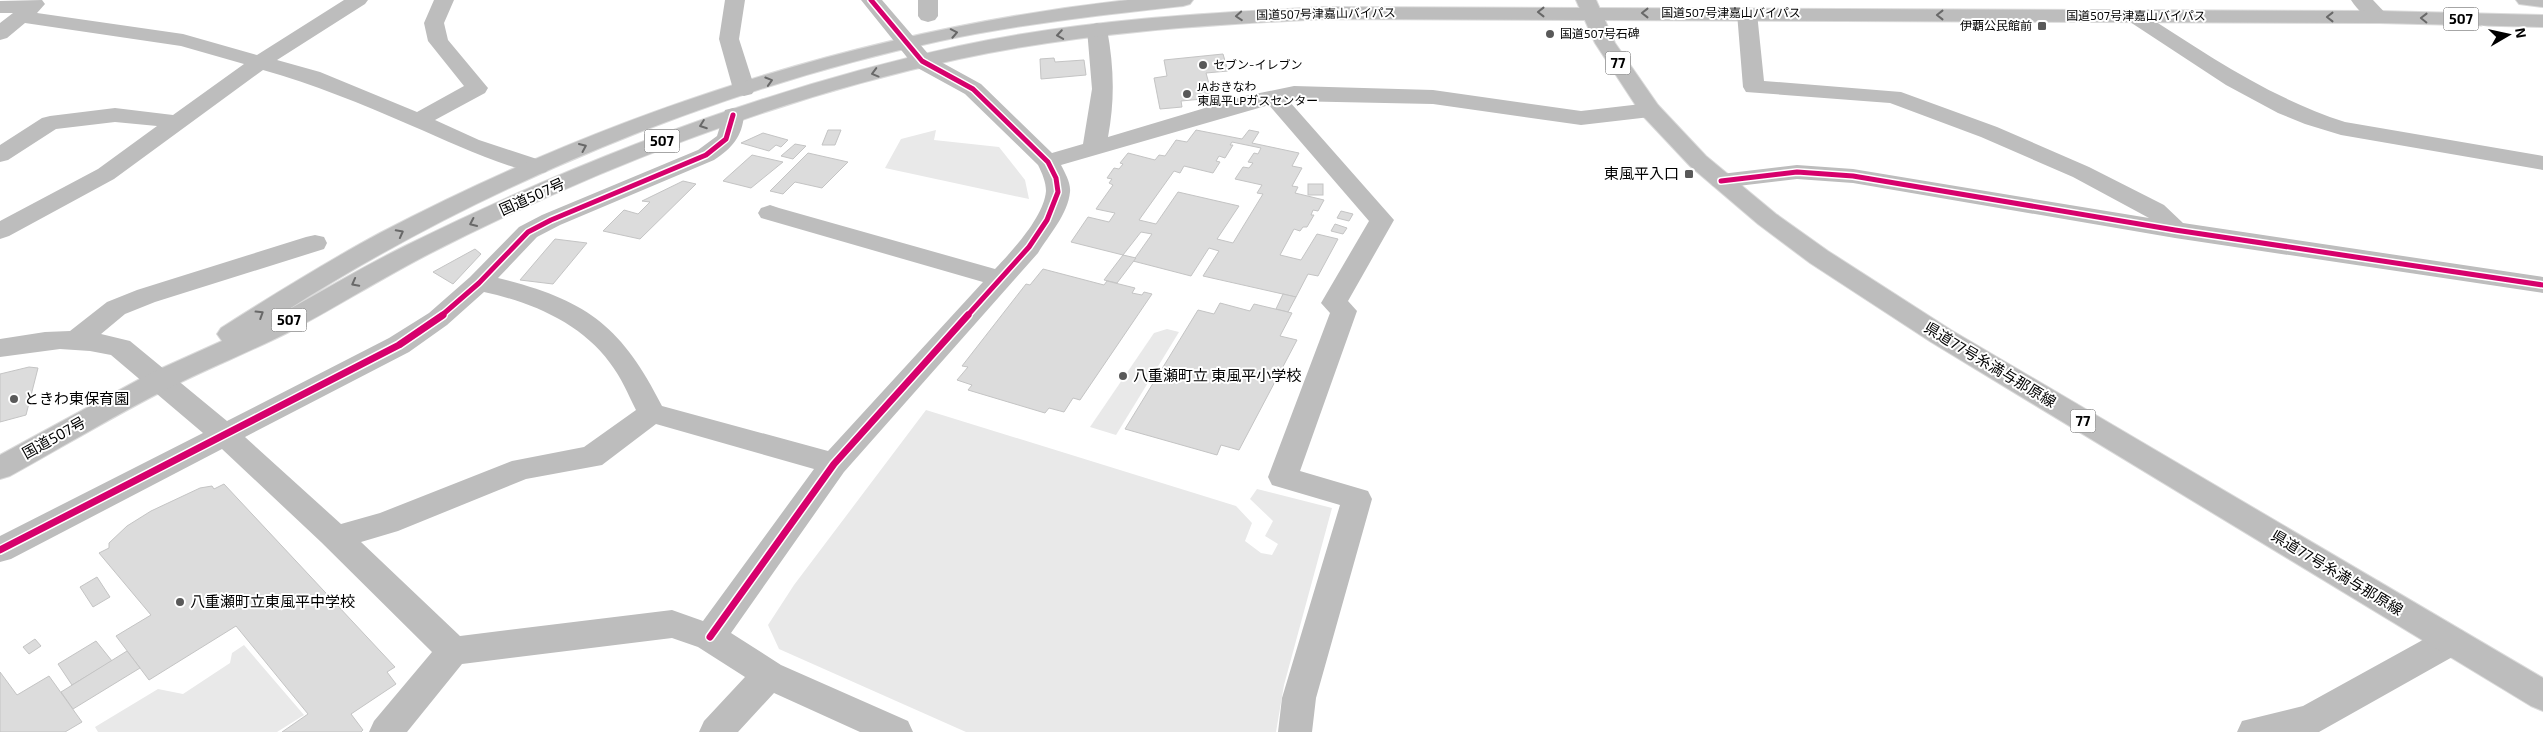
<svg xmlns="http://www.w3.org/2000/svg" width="2543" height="732" font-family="'Exo 2','Noto Sans JP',sans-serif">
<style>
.green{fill:#e9e9e9}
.building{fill:#dcdcdc;stroke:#c4c4c4;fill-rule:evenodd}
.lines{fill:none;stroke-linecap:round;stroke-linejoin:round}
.major-casing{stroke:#dbdbdb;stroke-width:2}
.highway-casing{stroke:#dbdbdb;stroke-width:2}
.minor{fill:#bdbdbd;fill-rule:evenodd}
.major{fill:#bdbdbd;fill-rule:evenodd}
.highway{fill:#bdbdbd;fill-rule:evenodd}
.cycleway-far1-casing{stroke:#fff;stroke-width:8}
.cycleway-casing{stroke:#fff;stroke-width:10}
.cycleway-far1{stroke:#d6006c;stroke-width:5}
.cycleway{stroke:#d6006c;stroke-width:7}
.oneway{stroke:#686868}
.poi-dot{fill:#595959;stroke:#fff;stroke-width:2}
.labels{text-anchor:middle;stroke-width:4;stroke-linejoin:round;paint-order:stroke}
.far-street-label{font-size:12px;fill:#000;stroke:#fff}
.far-poi-label{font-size:12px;fill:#000;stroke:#fff;text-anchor:start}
.shield{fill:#fff;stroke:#4c4c4c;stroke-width:1}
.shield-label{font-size:14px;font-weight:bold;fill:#000}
.poi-label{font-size:15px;fill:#000;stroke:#fff;text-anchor:start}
.street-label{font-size:15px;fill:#000;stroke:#fff}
</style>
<rect width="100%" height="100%" fill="#fff"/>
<g class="green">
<path d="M936 130 934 140 999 147 1025 180 1029 199 885 168 901 139Z"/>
<path d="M1167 329 1179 332 1116 435 1090 427 1154 333Z"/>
<path d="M926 410 1236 506 1252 523 1245 541 1261 553 1272 555 1278 544 1265 536 1273 521 1250 499 1257 489 1332 508 1284 685 1276 732H966L779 649 768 625 794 585Z"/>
<path d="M244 645 304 715 277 732H98L95 727 158 689 183 694 230 663 232 653Z"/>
</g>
<g class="building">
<path d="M1223 54 1228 71 1206 73 1213 98 1181 101 1182 107 1160 109 1154 78 1167 76 1164 60Z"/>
<path d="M1054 58 1055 62 1084 60 1086 75 1041 79 1040 59Z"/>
<path d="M828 130H841L835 145H822Z"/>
<path d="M1196 130 1242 139 1249 130 1259 132 1252 143 1299 153 1292 166 1302 168 1292 186 1298 187 1295 193 1324 200 1318 211 1313 210 1311 215H1314L1307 227H1303L1300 231 1294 229 1280 255 1301 260 1317 234 1338 239 1318 276 1308 274 1296 297 1203 276 1219 251 1209 248 1191 276 1133 261 1152 234 1141 232 1123 255 1071 242 1088 217 1109 222 1115 213 1096 209 1113 185 1109 183 1112 179 1107 178 1114 168 1119 169 1123 164 1120 163 1128 153 1155 160 1159 155 1165 156 1176 140 1187 142ZM1232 142 1261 148 1258 154 1254 153 1248 162 1253 163 1249 168 1243 167 1235 179 1262 185 1257 193 1263 194 1233 243 1217 239 1239 206 1178 192 1156 224 1139 220 1174 171 1180 173 1184 166 1213 173 1220 162 1216 161 1219 156 1225 158 1233 145H1230Z"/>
<path d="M763 133 788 140 781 147 776 145 769 151 741 143Z"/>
<path d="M795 144 806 146 793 159 781 156Z"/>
<path d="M808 153 848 162 822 188 795 182 783 194 770 191Z"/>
<path d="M752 155 783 162 751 188 723 181Z"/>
<path d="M683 181 696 184 640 239 603 231 624 210 638 214 650 202 642 201Z"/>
<rect x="1308" y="184" width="15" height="11"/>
<path d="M1341 211 1353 214 1349 221 1337 218Z"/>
<path d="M1335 224 1347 228 1343 234 1331 231Z"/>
<path d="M555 239 587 243 553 284 520 280Z"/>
<path d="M475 249 481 254 453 284 433 272Z"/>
<path d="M1123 255 1136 258 1117 283 1104 280Z"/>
<path d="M1043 269 1104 285 1107 281 1135 288 1132 293 1142 295 1144 292 1152 294 1080 400 1073 398 1064 412 1049 408 1045 413 968 390 972 385 957 380 968 367 962 366 1026 284 1030 285Z"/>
<path d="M1283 294 1296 297 1288 312 1276 309Z"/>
<path d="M1220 303 1250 311 1254 304 1292 313 1280 336 1297 340 1239 450 1221 445 1217 455 1125 429 1198 310 1214 314Z"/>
<path d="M29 367 38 368 26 415 0 422V374Z"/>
<path d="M224 484 395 667 387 672 396 684 351 714 363 730 361 732H282L308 714 236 626 149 680 116 636 151 615 99 553 109 548V543L127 526 151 511 200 488 212 486 214 489Z"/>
<path d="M97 577 110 597 93 607 80 587Z"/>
<path d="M35 639 41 646 29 654 23 647Z"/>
<path d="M96 641 112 661 72 685 58 664Z"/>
<path d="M127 651 140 668 73 709 61 692Z"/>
<path d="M0 672 17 695 49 676 82 722 65 732H0Z"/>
</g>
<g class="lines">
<defs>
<path id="major" d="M1576 0H1596L1615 43 1658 105 1706 156 1776 214 1828 251 1951 330 2543 678V711L2531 706 1931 342 1810 263 1758 224 1690 166 1642 115 1595 43Z"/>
<g id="highway">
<path d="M1128 0H1193L1190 4 1183 6C1102 15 1020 24 940 41 716 89 479 187 286 311 326 289 366 265 407 245 583 158 767 88 959 46 1079 20 1203 13 1325 7L2379 11 2543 15V27L2379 23 1325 19C1203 25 1080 33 959 59 776 98 590 171 423 257 377 281 333 309 287 333 249 352 209 368 171 387 117 414 64 446 10 476L0 479V455L151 373 222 341 217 334 221 328C273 295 326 262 380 233 613 111 867 29 1128 0Z"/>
<path d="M2516 0H2543V7L2519 4Z"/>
</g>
</defs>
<use href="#major" class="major-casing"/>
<use href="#highway" class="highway-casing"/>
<g class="minor">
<path d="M42 0 45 4 37 13 183 34 257 55 344 0H368L365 4 277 60 320 72 417 112 464 86 428 41 424 23 434 0H454L444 23 448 40 488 88 485 93 435 120 479 140 546 162 550 167 546 172 538 174C493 163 452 143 410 125 362 104 313 84 263 70L114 179 9 236 0 239V221L98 169 157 126 115 122 56 129 8 160 0 162V145L42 118 50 116 115 108 173 115 244 64 181 46 25 23 7 38 0 40V23L13 13H0V1Z"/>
<path d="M725 0H745L739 39 755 89 752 94 744 96 736 94 733 89 719 39Z"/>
<path d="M861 0H882L930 56 981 84 1052 153 1083 144 1092 89 1087 29 1090 25 1097 23 1104 25 1107 29C1114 66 1115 100 1108 137L1245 96 1294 86 1433 90 1581 111 1650 103 1658 105 1661 110 1658 115 1650 117 1581 125 1433 104 1289 101 1394 220 1348 301 1357 311 1300 471 1368 491 1372 499 1316 698 1312 732H1278L1282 698 1340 505 1272 485 1268 477 1330 313 1321 303 1369 221 1269 105 1061 165C1065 173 1071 183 1070 192 1068 214 1049 235 1038 253L844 472 731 633 781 665 908 721 913 732H860L774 693 738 732H699L704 721 745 677 698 647 672 638 462 664 407 732H369L374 721 432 652 321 542 222 449 11 559 0 562V536L203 433 111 355 90 351 60 349 0 357V339L45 332 70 331 107 302 137 290 306 237 315 235 324 237 327 243 324 249 155 302 125 314 101 334 130 341 227 421 389 338 429 313 470 277 519 227 542 215 698 150 717 136 725 110 733 108 741 110 744 115C742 137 732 148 714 160L560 225 537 237 498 278C586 300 621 325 662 406L828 451 983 282 761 218 758 213 761 208 770 205 779 208 995 269C1012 251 1044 217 1046 191 1046 182 1042 173 1038 165L965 94 914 66ZM484 292C531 302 581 323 610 363 621 377 628 394 636 410L584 447 512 461 380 513 341 524 245 437 409 352 447 325ZM656 424 814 469 703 621 672 610 460 636 361 542 398 531 526 479 602 465Z"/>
<path d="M918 0H938V16L935 20 928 22 921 20 918 16Z"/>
<path d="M2351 0H2373L2389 17 2386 21C2371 25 2359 12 2351 0Z"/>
<path d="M1747 7 1754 9 1757 13 1764 81 1901 92 1997 127 2089 167 2164 205 2183 223 2543 277V293L2175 238 1853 183 1797 179 1721 188 1713 186 1709 181 1713 176 1721 174 1797 165 1853 169 2149 218 2073 177 1981 137 1890 103 1746 92 1743 87 1737 13 1740 9Z"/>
<path d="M2134 10 2141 12C2206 54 2270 98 2345 122L2543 156V170L2341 135 2305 124 2278 113 2226 85 2127 20 2124 16 2127 12Z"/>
<path d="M2451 627 2463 631 2468 641 2463 651 2319 732H2237L2242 721 2303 706 2439 631Z"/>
</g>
<use href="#major" class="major"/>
<use href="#highway" class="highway"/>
<defs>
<g id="cycleway-far1">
<path d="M871 0 922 61 973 89 1048 162 1056 178 1058 192 1047 220 1029 247 967 316"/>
<path d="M1721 181 1797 172 1853 176 2175 230 2543 285"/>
<path d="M441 316 479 283 528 232 551 220 706 155 726 139 733 115"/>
</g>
<g id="cycleway">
<path d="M0 550 399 345 443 315"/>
<path d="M710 637 834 464 968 315"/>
</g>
</defs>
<use href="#cycleway-far1" class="cycleway-far1-casing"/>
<use href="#cycleway" class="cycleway-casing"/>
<use href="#cycleway-far1" class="cycleway-far1"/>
<use href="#cycleway" class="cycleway"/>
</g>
<defs><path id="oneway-chevron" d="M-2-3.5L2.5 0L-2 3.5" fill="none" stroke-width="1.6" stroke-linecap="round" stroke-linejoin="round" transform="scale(1.25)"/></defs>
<g class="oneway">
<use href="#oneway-chevron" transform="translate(1541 12) rotate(-180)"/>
<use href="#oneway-chevron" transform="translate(1645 13) rotate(-180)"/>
<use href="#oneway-chevron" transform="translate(1940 15) rotate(-180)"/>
<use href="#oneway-chevron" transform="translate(1239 16) rotate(176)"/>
<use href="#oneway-chevron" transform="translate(2330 17) rotate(-180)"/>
<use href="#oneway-chevron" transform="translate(2424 18) rotate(-179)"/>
<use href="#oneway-chevron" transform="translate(954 33) rotate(-11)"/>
<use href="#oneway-chevron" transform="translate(1060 35) rotate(171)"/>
<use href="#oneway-chevron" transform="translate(875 73) rotate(165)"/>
<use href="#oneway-chevron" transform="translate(769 81) rotate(-17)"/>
<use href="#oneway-chevron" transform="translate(703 125) rotate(160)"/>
<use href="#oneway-chevron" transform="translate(583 147) rotate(-24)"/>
<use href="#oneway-chevron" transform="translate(473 223) rotate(155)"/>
<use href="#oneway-chevron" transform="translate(400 233) rotate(-28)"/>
<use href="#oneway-chevron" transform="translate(355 283) rotate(152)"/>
<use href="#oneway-chevron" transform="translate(260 314) rotate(-32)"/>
</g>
<g class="poi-dot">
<rect x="2037" y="21" width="10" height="10" rx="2.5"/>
<circle cx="1550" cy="34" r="5"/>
<circle cx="1203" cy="65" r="5"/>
<circle cx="1187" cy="94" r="5"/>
<rect x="1684" y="169" width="10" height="10" rx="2.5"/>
<circle cx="1123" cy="376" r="5"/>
<circle cx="14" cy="399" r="5"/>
<circle cx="180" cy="602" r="5"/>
</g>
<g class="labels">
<g class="far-street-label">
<text x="1731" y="17">国道507号津嘉山バイパス</text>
<text transform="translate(1326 14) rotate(-1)" y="4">国道507号津嘉山バイパス</text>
<text x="2136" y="20">国道507号津嘉山バイパス</text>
</g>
<g class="far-poi-label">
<text x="2032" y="30" text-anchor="end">伊覇公民館前</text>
<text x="1560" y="38">国道507号石碑</text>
<text x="1213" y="69">セブン-イレブン</text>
<text x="1197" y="91">JAおきなわ<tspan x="1197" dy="14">東風平LPガスセンター</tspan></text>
</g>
<g class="shield">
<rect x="2443.5" y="7.5" width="35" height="23" rx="4"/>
<rect x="1605.5" y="51.5" width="25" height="23" rx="4"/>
<rect x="644.5" y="129.5" width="35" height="23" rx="4"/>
<rect x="271.5" y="308.5" width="35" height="23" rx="4"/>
<rect x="2070.5" y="409.5" width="25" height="23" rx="4"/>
</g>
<g class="shield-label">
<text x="2461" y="24">507</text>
<text x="1618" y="68">77</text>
<text x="662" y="146">507</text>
<text x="289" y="325">507</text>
<text x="2083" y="426">77</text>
</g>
<g class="poi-label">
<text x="1679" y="179" text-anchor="end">東風平入口</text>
<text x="1133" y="381">八重瀬町立 東風平小学校</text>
<text x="24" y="404">ときわ東保育園</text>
<text x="190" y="607">八重瀬町立東風平中学校</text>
</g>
<g class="street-label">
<text transform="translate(532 197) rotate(-24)" y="5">国道507号</text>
<text transform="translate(1990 365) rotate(31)" y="5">県道77号糸満与那原線</text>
<text transform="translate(54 438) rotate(-29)" y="5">国道507号</text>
<text transform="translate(2337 573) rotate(31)" y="5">県道77号糸満与那原線</text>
</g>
</g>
<g transform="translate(2508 35) rotate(81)" stroke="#ffffff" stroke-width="4" paint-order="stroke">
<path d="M0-4L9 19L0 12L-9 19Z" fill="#000000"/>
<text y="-8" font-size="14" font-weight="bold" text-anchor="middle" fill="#000000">N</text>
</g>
</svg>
